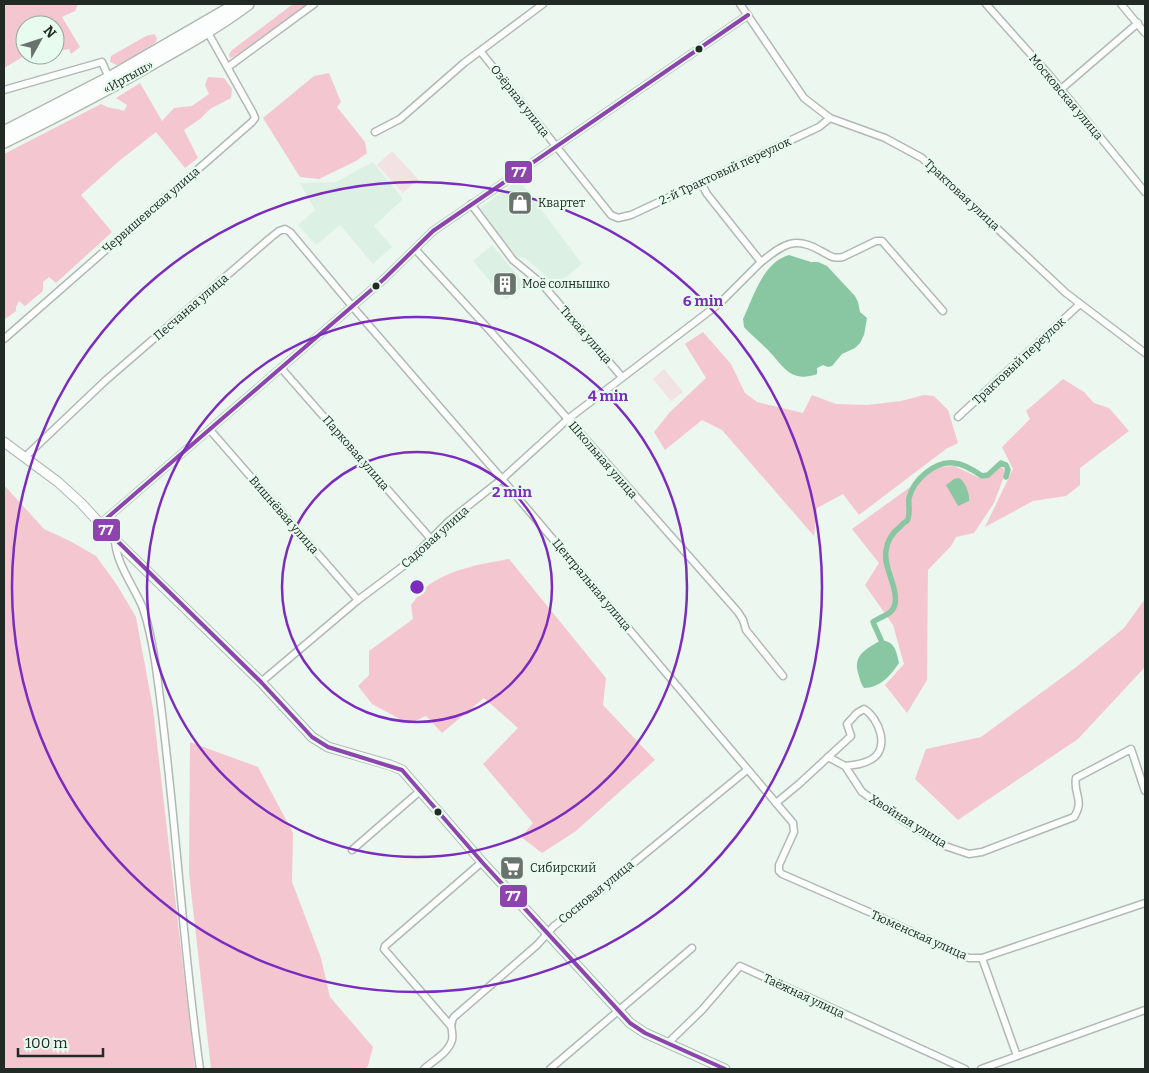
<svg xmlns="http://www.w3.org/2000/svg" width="1149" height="1073" font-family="Bitter,serif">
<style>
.built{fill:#dcf1e3}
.green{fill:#f3e2e3}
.forest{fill:#f4c7d0}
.water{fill:#88c7a2}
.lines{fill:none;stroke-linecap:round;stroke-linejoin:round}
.canal{stroke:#88c7a2;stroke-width:5.5}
.street-casing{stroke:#b1b9b3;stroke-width:9}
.secondary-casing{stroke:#b1b9b3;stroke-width:11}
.highway-casing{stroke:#b1b9b3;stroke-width:14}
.street{stroke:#fcfefd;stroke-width:6}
.secondary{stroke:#fcfefd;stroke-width:9}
.highway{stroke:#fcfefd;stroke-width:11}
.bus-1-casing{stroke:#e7fcee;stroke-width:8}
.bus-1{stroke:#8e44ad;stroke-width:4}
.ring{fill:none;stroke:#7b2cbf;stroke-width:2.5}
.bus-dot{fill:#222a25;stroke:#e7fcee;stroke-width:2}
.labels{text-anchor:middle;stroke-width:4.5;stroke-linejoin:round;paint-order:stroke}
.street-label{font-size:12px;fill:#222a25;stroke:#e7fcee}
.poi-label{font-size:12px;fill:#222a25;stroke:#e7fcee;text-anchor:start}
.centre{fill:#7b2cbf;stroke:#e7fcee;stroke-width:2.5}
.ring-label{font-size:15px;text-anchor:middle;font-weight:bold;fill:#7b2cbf;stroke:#e7fcee;stroke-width:4.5;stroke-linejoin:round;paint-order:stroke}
.line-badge{stroke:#e7fcee;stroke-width:2}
.badge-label{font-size:14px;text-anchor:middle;font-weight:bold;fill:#fff}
</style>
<rect width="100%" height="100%" fill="#ecf7ef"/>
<g class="built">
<path d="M373 162 403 199 374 226 392 247 373 264 340 225 316 245 298 225 315 210 300 183 336 182Z"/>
<path d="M519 180 582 264 566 277 553 282 525 258 516 257 480 208Z"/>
<path d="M492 245 525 284 506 300 473 261Z"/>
</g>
<g class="green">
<path d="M392 151 418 179 403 193 377 165Z"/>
<path d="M664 369 683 392 671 401 653 379Z"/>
</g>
<g class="forest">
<path d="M4 4H78L75 11 62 17 80 47 71 54 69 49 55 52V25H25L26 55 4 68Z"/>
<path d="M293 4H310L235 56 230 58 229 54 232 50Z"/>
<path d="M154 34 157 38 156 42 131 59 117 65 110 62 111 56 146 36Z"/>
<path d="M329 73 341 102 337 107 365 142 367 153 356 161 319 179 300 177 263 118 314 76Z"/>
<path d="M208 77 224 78 232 89 231 98 210 109 200 119 184 130 198 158 185 168 156 132 119 161 81 195 112 232 56 283 49 277 43 282V291L25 306 19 301 16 307V311L4 320V154L101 104C109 109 116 108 124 111L127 105 116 98 140 83 162 121 174 108 192 106 209 94 205 85Z"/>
<path d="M703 332 731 364 745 393 757 402 803 413 812 395 836 404 867 405 901 401 924 395 934 396 948 410 958 443 946 449 859 515 843 494 817 508 814 536 722 430 702 420 665 450 654 432 670 412 706 378 685 344Z"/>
<path d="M1063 379 1084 392 1094 403 1109 408 1129 431 1080 468V485L1066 496 1033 501 985 527 1013 469 1002 447 1030 419 1026 411Z"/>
<path d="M954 466 982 479 1000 466 1006 471 994 503 974 533 956 537 951 546 928 570 927 680 907 713 885 685 904 664 893 625 865 585 879 563 852 529 938 467Z"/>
<path d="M4 485 44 529 70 541 96 556 117 585 136 617 153 709 195 1069H4Z"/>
<path d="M509 559 606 678 603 705 655 760 576 831 542 853 521 837 533 823 483 764 518 728 484 698 442 733 426 716 409 724 372 704 358 686 369 675V651L413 619 411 605C416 599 421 591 426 587 450 569 480 564 509 559Z"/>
<path d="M1145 599V667L1078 739 958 820 915 779 926 749 981 737 1075 668 1124 628Z"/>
<path d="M190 742 258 767 293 833 292 882 321 958 330 997 373 1047 368 1066 364 1069H211L189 873Z"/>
</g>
<g class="water">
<path d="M789 255 811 262H818L827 266 855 296 858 302 860 312 867 318 864 335 860 343 855 348 842 354 832 366 828 367 823 365 817 368V374C790 384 783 365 767 349 760 342 751 335 744 327L743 319C753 298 763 262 789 255Z"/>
<path d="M959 478C965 481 970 494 969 501L958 506 946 485 954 479Z"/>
<path d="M881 640C895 642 896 650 899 663 891 675 880 688 864 688 860 682 860 679 858 673 853 654 867 649 881 640Z"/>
</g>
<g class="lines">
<path class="canal" d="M881 640 873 622C881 616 893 615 895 604 898 586 883 568 886 551 887 541 893 532 901 526 901 525 906 521 907 521 911 514 908 505 909 498 913 480 936 460 954 463 963 464 975 471 982 476L988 475 1001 463 1006 465 1008 470 1006 477"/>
<defs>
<g id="street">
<path d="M740 4 804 98 830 118 885 138 922 158 1066 293 1145 353"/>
<path d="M986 4 1051 77 1145 192"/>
<path d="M1121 4 1145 33"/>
<path d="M481 52 611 215 618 218 631 215 819 127 830 118"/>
<path d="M228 67 314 4"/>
<path d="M4 90 102 62 109 78"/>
<path d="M1060 90 1138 23"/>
<path d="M375 132 400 119 464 63 543 4"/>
<path d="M471 204 513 260 542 284 622 377"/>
<path d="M415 249 492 333 738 612 743 620 746 630 783 676"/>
<path d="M761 262C783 245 794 235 821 251 830 256 833 259 843 257L876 241H882L943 311"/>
<path d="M4 339 252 122 255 118 253 113 207 31"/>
<path d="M281 368 431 539"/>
<path d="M958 417 1080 304"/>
<path d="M210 430 358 600"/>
<path d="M25 457 105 381 269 239 279 231 285 229 290 232 352 306 502 479 793 823 794 832 779 865V871L782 874 876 915 969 958H982L1145 903"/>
<path d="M100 524 384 279 433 231 748 15"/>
<path d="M115 540C116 563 133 585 142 606 149 624 152 643 155 661 175 797 181 934 200 1069"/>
<path d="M261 682 358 600 406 564 449 521 502 479 568 419 720 303 761 262 707 194 701 183"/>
<path d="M828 757 845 766 862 792 902 820 945 846 969 854 982 852 1074 817C1085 800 1073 794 1076 778L1131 749 1145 791"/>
<path d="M776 803 799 784 851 736 847 724 857 713 864 709C879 718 890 748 872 759 864 764 855 765 845 766"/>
<path d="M352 850 420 791"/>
<path d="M982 958 1017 1056"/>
<path d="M450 1025 384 949 385 946 482 862"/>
<path d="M668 1043 702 1010 740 966 965 1069"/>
<path d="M424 1069C433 1061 449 1052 452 1040 454 1031 448 1025 454 1017L537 945 554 926 586 902 747 770"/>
<path d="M550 1069 692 948"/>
<path d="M981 1069 1145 1010"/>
</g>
<path id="secondary" d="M4 442 58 482 81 503 115 540 261 682 312 737 328 747 390 765 402 770 482 862 630 1023 645 1033 725 1069"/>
<g id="highway">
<path d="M4 132 109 78 237 4"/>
<path d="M4 142C57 116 109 89 160 59 190 42 220 25 248 4"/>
</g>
</defs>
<use href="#street" class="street-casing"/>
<use href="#secondary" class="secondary-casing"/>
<use href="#highway" class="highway-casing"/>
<use href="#street" class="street"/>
<use href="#secondary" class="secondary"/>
<use href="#highway" class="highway"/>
<defs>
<path id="bus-1" d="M725 1069 645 1033 630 1023 482 862 402 770 328 747 312 737 261 682 100 524 384 279 433 231 748 15"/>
</defs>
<use href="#bus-1" class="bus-1-casing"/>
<use href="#bus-1" class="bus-1"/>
</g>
<g class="ring">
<circle cx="417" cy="587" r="135"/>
<circle cx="417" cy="587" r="270"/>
<circle cx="417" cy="587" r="405"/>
</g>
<defs>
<symbol id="shop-square" viewBox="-11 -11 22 22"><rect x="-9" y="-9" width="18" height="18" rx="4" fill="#69726c" stroke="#e7fcee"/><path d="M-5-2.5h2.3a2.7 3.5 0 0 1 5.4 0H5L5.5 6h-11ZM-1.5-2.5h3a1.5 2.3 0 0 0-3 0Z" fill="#fff"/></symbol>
<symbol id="building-square" viewBox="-11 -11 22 22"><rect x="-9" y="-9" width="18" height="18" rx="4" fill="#69726c" stroke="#e7fcee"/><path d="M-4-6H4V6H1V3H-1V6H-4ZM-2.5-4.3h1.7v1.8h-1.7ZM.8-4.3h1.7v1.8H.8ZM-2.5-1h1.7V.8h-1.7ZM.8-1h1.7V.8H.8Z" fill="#fff"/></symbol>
<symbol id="supermarket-square" viewBox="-11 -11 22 22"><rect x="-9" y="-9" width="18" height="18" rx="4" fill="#69726c" stroke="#e7fcee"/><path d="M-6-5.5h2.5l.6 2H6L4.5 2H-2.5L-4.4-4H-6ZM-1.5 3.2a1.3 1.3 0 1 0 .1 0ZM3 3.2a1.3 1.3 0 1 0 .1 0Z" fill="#fff"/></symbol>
</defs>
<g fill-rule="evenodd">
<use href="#shop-square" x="506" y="189" width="28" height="28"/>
<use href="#building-square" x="491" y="270" width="28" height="28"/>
<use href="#supermarket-square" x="498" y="854" width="28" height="28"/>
</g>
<g class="bus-dot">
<circle cx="699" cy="49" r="4.5"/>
<circle cx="376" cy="286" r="4.5"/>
<circle cx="438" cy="812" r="4.5"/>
</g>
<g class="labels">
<g class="street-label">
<text transform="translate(128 77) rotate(-29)" y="4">«Иртыш»</text>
<text transform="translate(1066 97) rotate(50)" y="4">Московская улица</text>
<text transform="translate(520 101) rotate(52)" y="4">Озёрная улица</text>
<text transform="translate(725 171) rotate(-25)" y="4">2-й Трактовый переулок</text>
<text transform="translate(962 195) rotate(43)" y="4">Трактовая улица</text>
<text transform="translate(151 210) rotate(-41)" y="4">Червишевская улица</text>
<text transform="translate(191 307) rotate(-41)" y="4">Песчаная улица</text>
<text transform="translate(586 335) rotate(49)" y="4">Тихая улица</text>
<text transform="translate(1019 361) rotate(-43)" y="4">Трактовый переулок</text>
<text transform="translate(356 453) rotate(49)" y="4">Парковая улица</text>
<text transform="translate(603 460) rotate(49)" y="4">Школьная улица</text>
<text transform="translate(284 515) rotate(49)" y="4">Вишнёвая улица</text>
<text transform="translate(435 537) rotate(-42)" y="4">Садовая улица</text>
<text transform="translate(592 585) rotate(50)" y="4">Центральная улица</text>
<text transform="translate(908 821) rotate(32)" y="4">Хвойная улица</text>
<text transform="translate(596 892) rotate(-39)" y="4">Сосновая улица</text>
<text transform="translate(919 935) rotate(24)" y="4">Тюменская улица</text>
<text transform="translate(804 996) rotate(25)" y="4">Таёжная улица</text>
</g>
<g class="poi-label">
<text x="538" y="207">Квартет</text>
<text x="522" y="288">Моё солнышко</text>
<text x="530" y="872">Сибирский</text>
</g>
</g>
<circle cx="417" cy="587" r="8" class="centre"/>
<g class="ring-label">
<text x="703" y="306">6 min</text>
<text x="608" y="401">4 min</text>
<text x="512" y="497">2 min</text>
</g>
<g class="line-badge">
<rect x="504" y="160" width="29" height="24" rx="5" fill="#8e44ad"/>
<rect x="92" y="518" width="29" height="24" rx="5" fill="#8e44ad"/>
<rect x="499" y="884" width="29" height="24" rx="5" fill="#8e44ad"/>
</g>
<g class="badge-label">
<text x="519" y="177">77</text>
<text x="106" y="535">77</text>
<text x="513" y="901">77</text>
</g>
<rect width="1149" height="1073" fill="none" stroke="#222a25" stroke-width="10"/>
<g transform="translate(40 40) rotate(50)"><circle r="24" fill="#e7fcee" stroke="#98a89e"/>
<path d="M0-4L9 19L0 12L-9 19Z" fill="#69726c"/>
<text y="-8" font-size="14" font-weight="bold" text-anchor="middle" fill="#222a25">N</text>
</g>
<path d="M18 1048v8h85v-8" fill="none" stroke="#222a25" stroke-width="2.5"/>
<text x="25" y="1048" font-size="15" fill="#222a25" stroke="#e7fcee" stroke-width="4" paint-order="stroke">100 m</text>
</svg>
